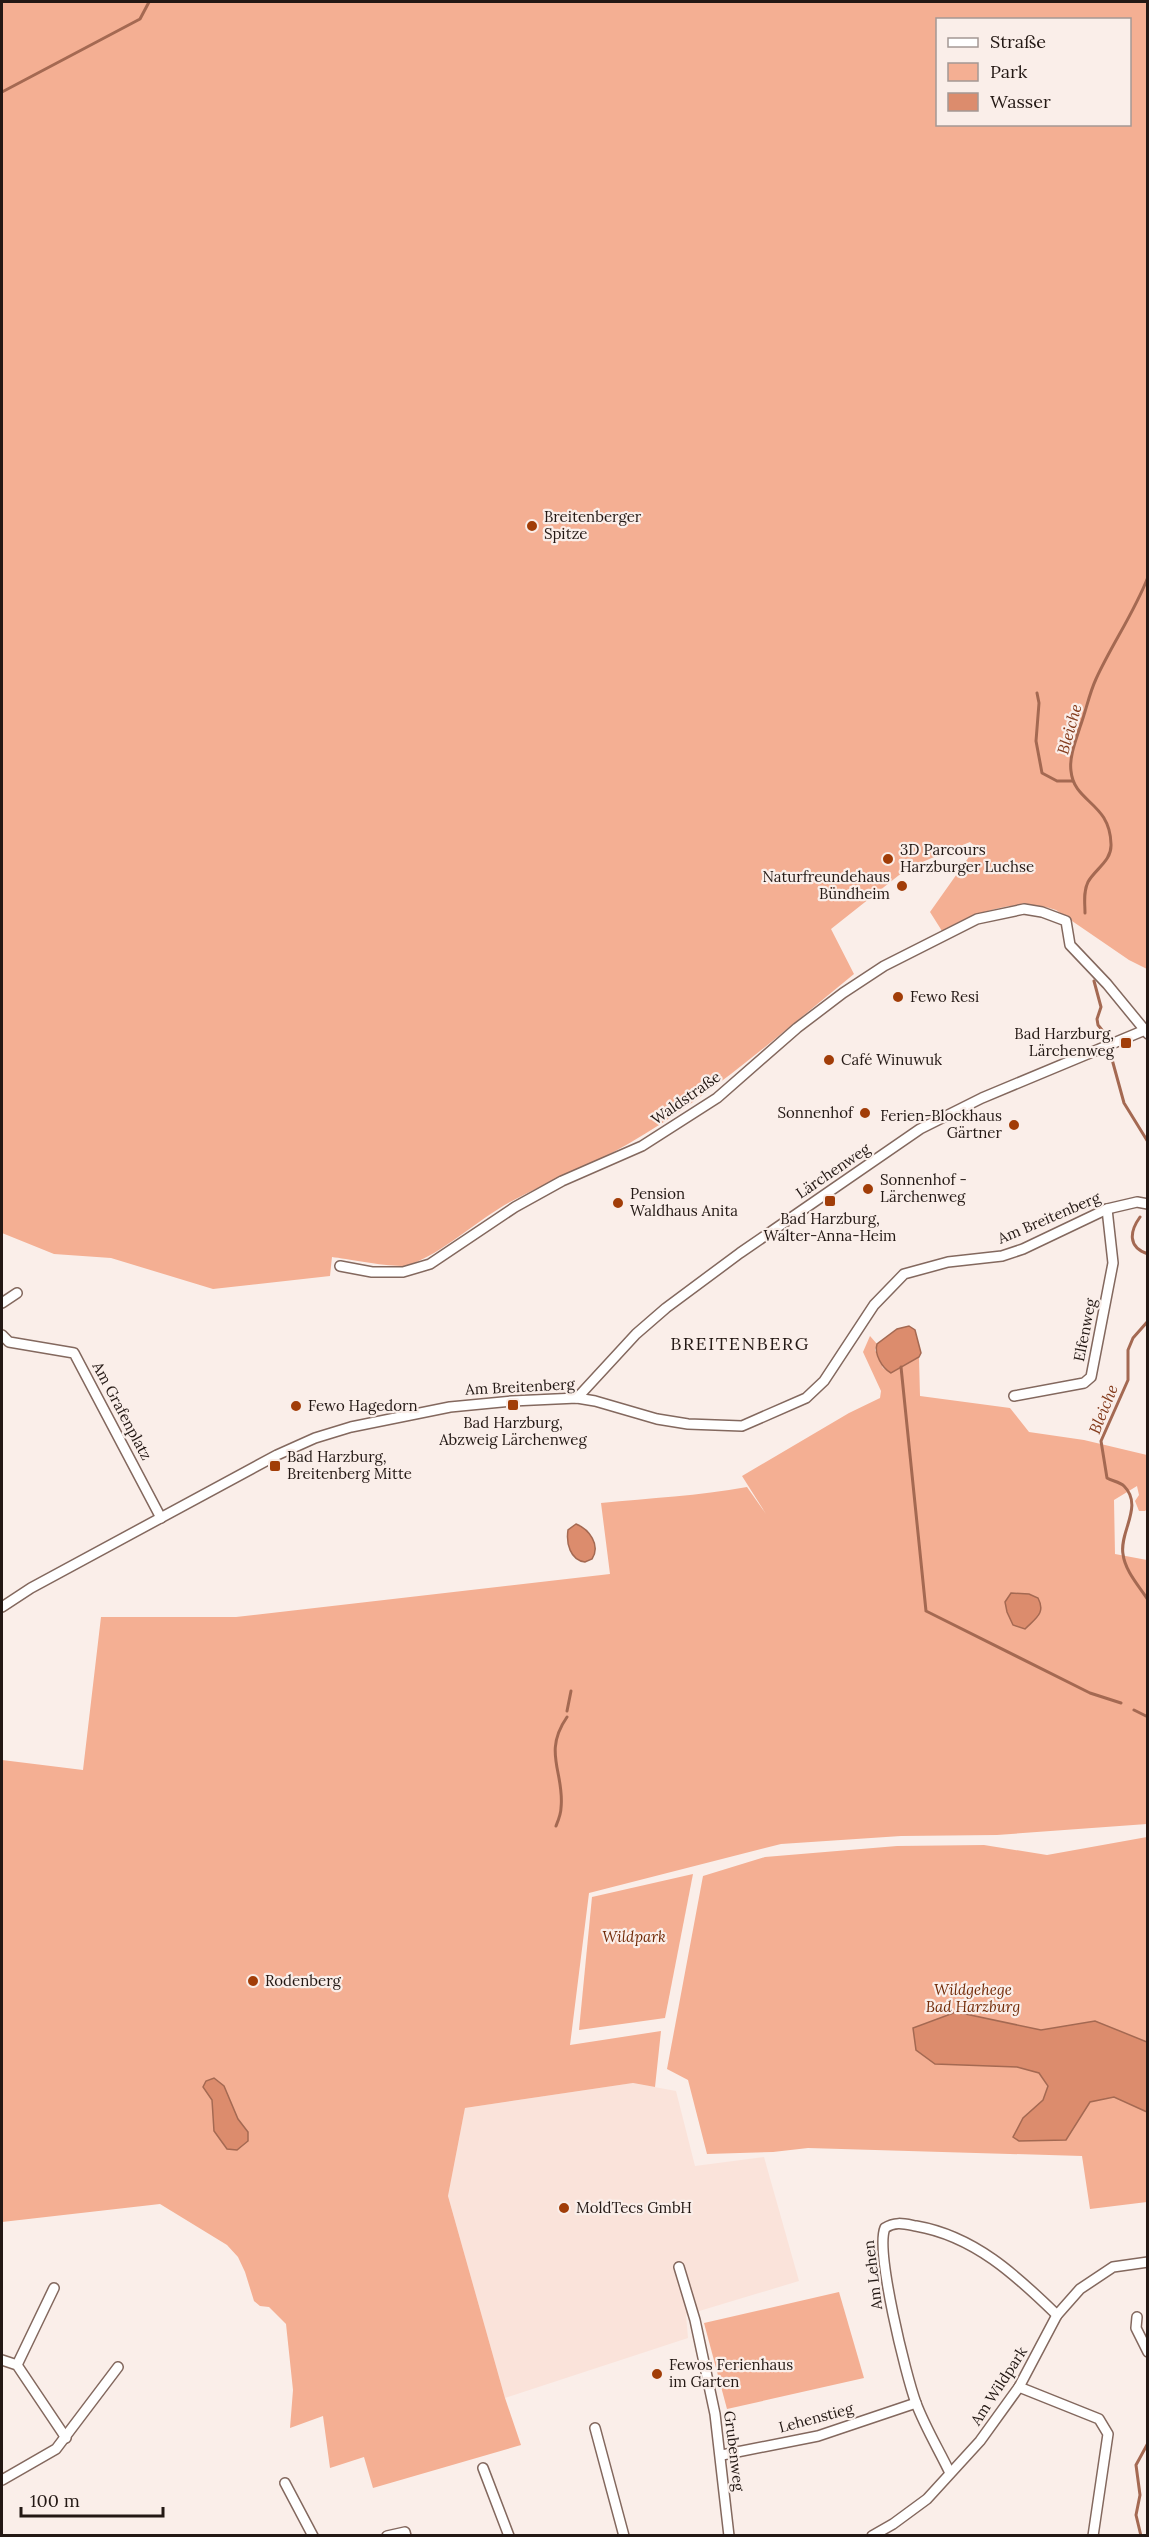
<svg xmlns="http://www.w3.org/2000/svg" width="1149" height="2537" font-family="Lora,serif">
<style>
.built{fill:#fae3da}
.green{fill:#f4af93;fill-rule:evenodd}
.water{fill:#dc8c6d;stroke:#a46952;stroke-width:1.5}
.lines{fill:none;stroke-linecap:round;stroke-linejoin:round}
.stream{stroke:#a46952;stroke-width:3}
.street-casing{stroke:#83685e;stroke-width:12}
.street{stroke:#fff;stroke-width:9}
.poi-dot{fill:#a13d08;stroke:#faeee9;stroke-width:2}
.labels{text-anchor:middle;stroke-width:4.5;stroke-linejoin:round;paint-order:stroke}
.poi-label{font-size:15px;fill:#231814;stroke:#faeee9;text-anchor:start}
.street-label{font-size:15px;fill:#231814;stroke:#faeee9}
.park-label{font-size:15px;font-style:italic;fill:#722a07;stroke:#faeee9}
.water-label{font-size:16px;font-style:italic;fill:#843b1c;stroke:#faeee9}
.quarter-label{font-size:18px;letter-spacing:1.5px;fill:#231814;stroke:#faeee9}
</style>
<rect width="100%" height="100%" fill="#faeee9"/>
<path class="built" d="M633 2083 676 2091 695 2166 764 2157 799 2281 686 2315 688 2338 505 2398 448 2196 465 2108Z"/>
<g class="green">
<path d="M2 2H1147V969L1129 960 1056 910C1017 897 977 912 942 931L930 912 976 847 970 842 908 868 831 929 854 974C781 1033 710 1097 628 1144 590 1166 548 1181 510 1202 477 1220 443 1253 409 1265 398 1269 348 1259 332 1257L330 1276 213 1289 111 1258 54 1254 2 1233ZM938 20H1130V124H938Z"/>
<path d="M870 1336 877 1344 875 1350 883 1368 891 1372 919 1357 920 1396 1010 1408 1029 1432 1084 1440 1147 1455 1148 1508 1145 1511H1139L1135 1501 1139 1495 1137 1486 1114 1500 1115 1554 1147 1560V1824L997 1835 901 1836 781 1844 589 1893 570 2045 661 2031 655 2087 633 2083 465 2108 448 2196 505 2398 521 2445 373 2488 364 2457 330 2468 323 2416 290 2428 293 2390 286 2324 269 2307 260 2306 254 2301 245 2272 238 2257 227 2245 160 2204 2 2222V1760L83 1770 101 1617H236L610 1574 601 1503C650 1498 699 1496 747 1487L766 1514 742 1476 849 1413 880 1398 881 1391 863 1352Z"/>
<path d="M1147 1837V2202L1090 2209 1082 2156 808 2148 773 2152 707 2154 688 2080 667 2069 703 1876 765 1857 897 1846 984 1845 1047 1855Z"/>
<path d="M693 1874 665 2018 579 2030 592 1897Z"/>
<path d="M839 2292 864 2378 727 2409 704 2323Z"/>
</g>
<g class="water">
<path d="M909 1326 915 1330 921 1353 919 1357 891 1373C882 1368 874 1354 877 1344L897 1329Z"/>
<path d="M576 1524C589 1529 601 1545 592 1559L585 1562C570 1560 566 1543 568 1530Z"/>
<path d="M1011 1593 1029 1594 1038 1598C1046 1613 1036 1618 1025 1629L1013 1625 1007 1612 1005 1602Z"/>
<path d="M956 2012 1041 2030 1095 2021 1147 2042V2112L1114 2097 1090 2102 1066 2140 1019 2141 1013 2137 1023 2118 1043 2100 1048 2086 1039 2073 1017 2067 935 2064 916 2050 913 2028Z"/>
<path d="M214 2078 224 2086 238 2119 248 2132V2141L237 2150 227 2149 214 2131 212 2100 203 2087 206 2081Z"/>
</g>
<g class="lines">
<g class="stream">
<path d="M2 92 140 19 149 2"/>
<path d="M1148 240V248"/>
<path d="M1037 693 1039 703 1036 741 1042 773 1057 781H1073"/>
<path d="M1085 913C1085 903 1083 892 1088 882 1095 869 1112 861 1111 844 1110 802 1074 803 1071 771 1069 757 1076 740 1080 727 1086 711 1089 694 1096 679 1112 644 1134 613 1148 577"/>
<path d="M1094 981 1101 1007 1097 1019 1098 1025 1106 1035"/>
<path d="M1110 1052 1124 1103 1148 1142"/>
<path d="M1140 1217C1130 1231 1127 1247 1148 1254"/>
<path d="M1148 1321 1133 1338 1128 1350V1380L1101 1441 1107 1478C1112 1481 1120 1482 1124 1486 1144 1506 1119 1532 1123 1554 1125 1571 1139 1586 1148 1600"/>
<path d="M901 1367 926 1611 1090 1693 1121 1703"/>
<path d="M1134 1710 1148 1717"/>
<path d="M567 1711 571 1691"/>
<path d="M556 1826C558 1821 561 1814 561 1808 565 1773 542 1753 567 1717"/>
<path d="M1141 2536 1136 2515 1140 2495 1136 2465 1148 2443"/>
</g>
<defs>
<g id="street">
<path d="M340 1266 372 1272H403L430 1264 515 1207 562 1181 642 1146 717 1098 797 1028 843 993 884 966 977 919 1024 909 1042 912 1066 921 1070 945 1107 984 1148 1034"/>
<path d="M2 1303 17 1293"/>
<path d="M2 1335 9 1342 74 1353 161 1518"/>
<path d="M1014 1396 1084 1383 1091 1377 1113 1263 1107 1209"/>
<path d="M577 1398 636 1334 666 1308 740 1253 920 1129 982 1098 1145 1030"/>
<path d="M2 1607 31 1588 277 1455 315 1438 351 1427 450 1407 512 1401 577 1398 595 1401 657 1419 688 1424 742 1426 806 1398 824 1381 874 1305 904 1274 948 1262 1002 1256 1023 1249 1107 1209 1137 1202 1148 1204"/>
<path d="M679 2267 695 2320 715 2414 729 2536"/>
<path d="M1137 2317 1136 2328 1148 2352"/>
<path d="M2 2360 17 2365 66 2438"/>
<path d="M17 2365 54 2288"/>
<path d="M1019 2387 1099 2419 1108 2434 1093 2536"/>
<path d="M595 2428 624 2536"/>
<path d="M722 2455 818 2436 916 2403"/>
<path d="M483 2468 509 2536"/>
<path d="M950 2473C939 2450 925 2427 916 2403 906 2376 875 2251 885 2228 895 2221 905 2224 916 2226 974 2236 1016 2275 1057 2315"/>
<path d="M2 2480 56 2449 118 2367"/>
<path d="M285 2483 313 2536"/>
<path d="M387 2536 405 2532 406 2536"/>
<path d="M872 2536 893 2524 927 2499 980 2441 1019 2387 1057 2315 1080 2289 1113 2267 1148 2262"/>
</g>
</defs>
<use href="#street" class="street-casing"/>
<use href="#street" class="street"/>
</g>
<g class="poi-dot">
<circle cx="532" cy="526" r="6"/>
<circle cx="888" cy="859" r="6"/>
<circle cx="902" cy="886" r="6"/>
<circle cx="898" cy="997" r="6"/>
<rect x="1120" y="1037" width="12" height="12" rx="3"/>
<circle cx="829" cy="1060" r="6"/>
<circle cx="865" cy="1113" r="6"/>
<circle cx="1014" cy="1125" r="6"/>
<circle cx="868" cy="1189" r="6"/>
<rect x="824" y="1195" width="12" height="12" rx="3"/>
<circle cx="618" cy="1203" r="6"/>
<rect x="507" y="1399" width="12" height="12" rx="3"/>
<circle cx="296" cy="1406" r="6"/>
<rect x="269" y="1460" width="12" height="12" rx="3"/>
<circle cx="253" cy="1981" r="6"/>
<circle cx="564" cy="2208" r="6"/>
<circle cx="657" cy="2374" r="6"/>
</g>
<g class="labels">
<g class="poi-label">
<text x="544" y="522">Breitenberger<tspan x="544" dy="17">Spitze</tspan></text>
<text x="900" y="855">3D Parcours<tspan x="900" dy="17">Harzburger Luchse</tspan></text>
<text x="890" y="882" text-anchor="end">Naturfreundehaus<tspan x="890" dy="17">Bündheim</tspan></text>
<text x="910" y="1002">Fewo Resi</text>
<text x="1114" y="1039" text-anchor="end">Bad Harzburg,<tspan x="1114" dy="17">Lärchenweg</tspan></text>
<text x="841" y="1065">Café Winuwuk</text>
<text x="853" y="1118" text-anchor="end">Sonnenhof</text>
<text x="1002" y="1121" text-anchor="end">Ferien-Blockhaus<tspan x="1002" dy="17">Gärtner</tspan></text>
<text x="880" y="1185">Sonnenhof -<tspan x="880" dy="17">Lärchenweg</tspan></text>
<text x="630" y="1199">Pension<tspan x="630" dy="17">Waldhaus Anita</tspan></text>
<text x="830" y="1224" text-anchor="middle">Bad Harzburg,<tspan x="830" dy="17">Walter-Anna-Heim</tspan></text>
<text x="308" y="1411">Fewo Hagedorn</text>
<text x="513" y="1428" text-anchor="middle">Bad Harzburg,<tspan x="513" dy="17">Abzweig Lärchenweg</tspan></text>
<text x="287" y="1462">Bad Harzburg,<tspan x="287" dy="17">Breitenberg Mitte</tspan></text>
<text x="265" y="1986">Rodenberg</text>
<text x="576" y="2213">MoldTecs GmbH</text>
<text x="669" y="2370">Fewos Ferienhaus<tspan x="669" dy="17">im Garten</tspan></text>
</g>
<g class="street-label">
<text transform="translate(686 1098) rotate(-35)" y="5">Waldstraße</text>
<text transform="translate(833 1171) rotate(-34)" y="5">Lärchenweg</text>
<text transform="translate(1049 1218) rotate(-23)" y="5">Am Breitenberg</text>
<text transform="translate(1085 1330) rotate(-79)" y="5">Elfenweg</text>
<text transform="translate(520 1387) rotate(-3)" y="5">Am Breitenberg</text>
<text transform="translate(122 1411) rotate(62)" y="5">Am Grafenplatz</text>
<text transform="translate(873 2275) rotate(-97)" y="5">Am Lehen</text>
<text transform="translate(999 2386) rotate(-57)" y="5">Am Wildpark</text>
<text transform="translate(816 2418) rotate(-15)" y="5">Lehenstieg</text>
<text transform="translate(734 2451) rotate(83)" y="5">Grubenweg</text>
</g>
<g class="park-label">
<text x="634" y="1942">Wildpark</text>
<text x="973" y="1995">Wildgehege<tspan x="973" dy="17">Bad Harzburg</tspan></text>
</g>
<g class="water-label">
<text transform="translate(1069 729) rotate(-74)" y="6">Bleiche</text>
<text transform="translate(1103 1409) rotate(-68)" y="6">Bleiche</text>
</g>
<g class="quarter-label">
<text x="740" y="1350">BREITENBERG</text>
</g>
</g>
<rect width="1149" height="2537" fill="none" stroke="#231814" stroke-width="6"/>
<rect x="936" y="18" width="195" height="108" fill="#faeee9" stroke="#a49894" stroke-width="1.5"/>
<rect x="948" y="38" width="30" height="9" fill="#ffffff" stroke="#a49894" stroke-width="1.5"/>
<text x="990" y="48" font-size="18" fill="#231814">Straße</text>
<rect x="948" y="63" width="30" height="18" fill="#f4af93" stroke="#a49894" stroke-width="1.5"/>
<text x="990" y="78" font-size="18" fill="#231814">Park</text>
<rect x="948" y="93" width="30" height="18" fill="#dc8c6d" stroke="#a49894" stroke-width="1.5"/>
<text x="990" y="108" font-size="18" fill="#231814">Wasser</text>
<path d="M21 2507v9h142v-9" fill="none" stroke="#231814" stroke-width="3"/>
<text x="30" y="2507" font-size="18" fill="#231814" stroke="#faeee9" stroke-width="4.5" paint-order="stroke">100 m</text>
</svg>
